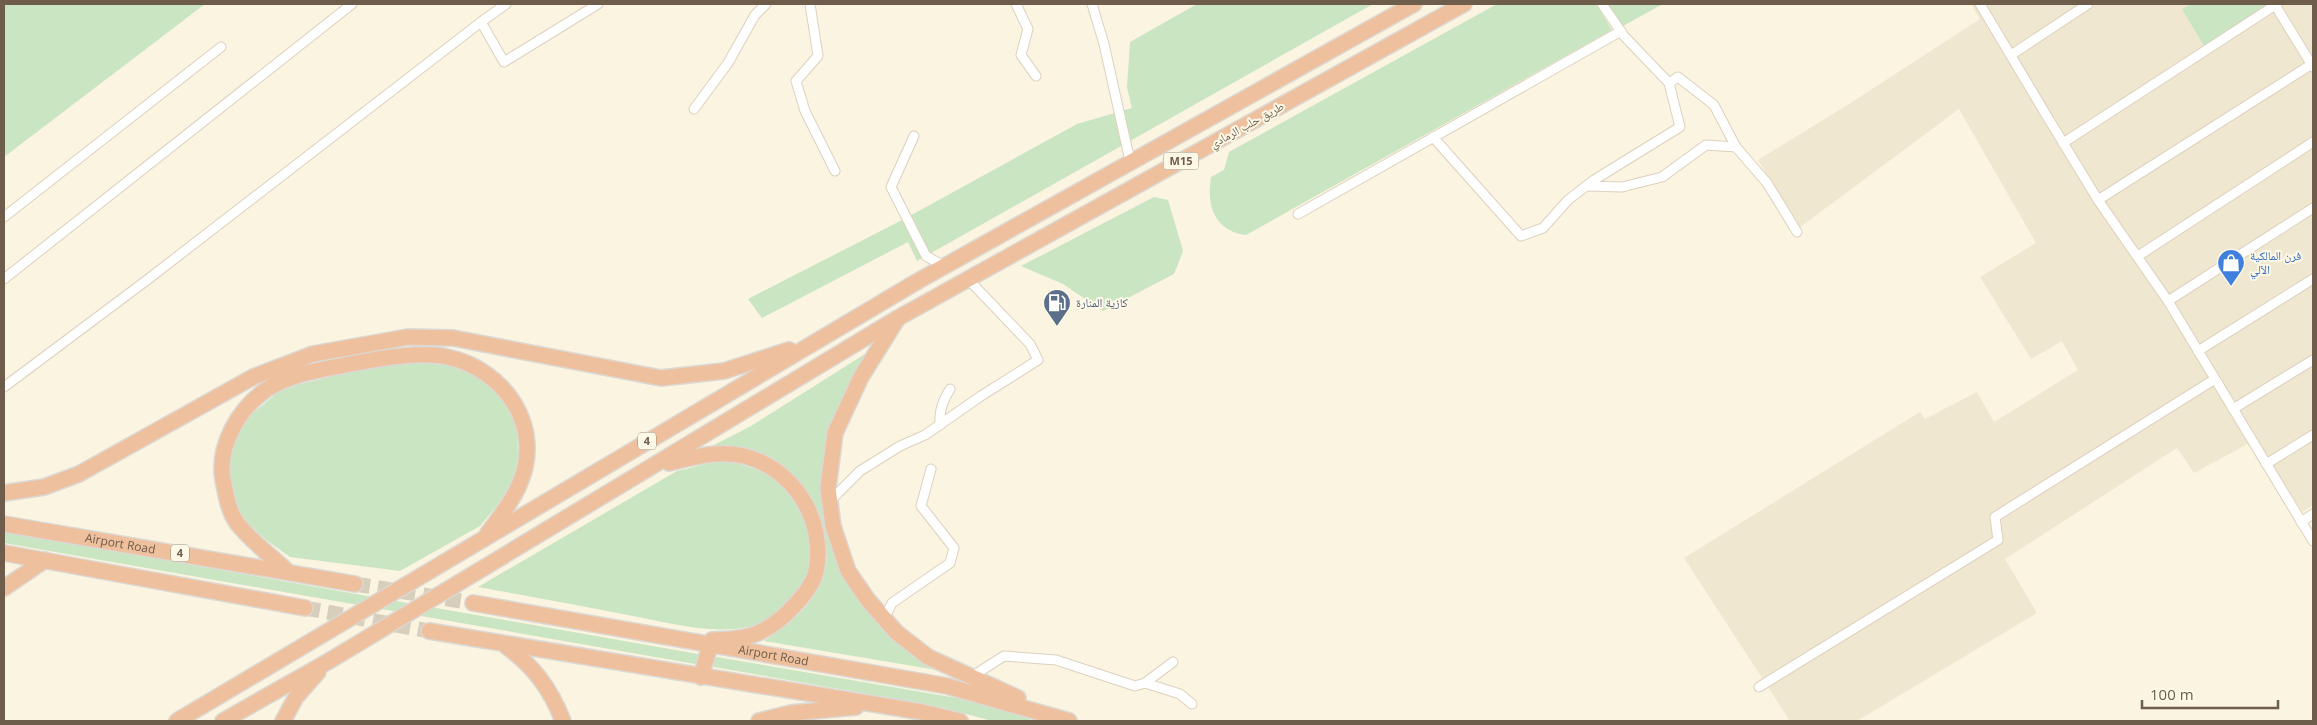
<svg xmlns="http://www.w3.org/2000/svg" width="2317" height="725" font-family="'Open Sans','Noto Naskh Arabic',sans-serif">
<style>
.residential{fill:#f0e7d0}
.green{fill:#cae5c2}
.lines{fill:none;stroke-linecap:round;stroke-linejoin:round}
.highway-tunnel{stroke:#d7cebc;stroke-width:15;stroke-dasharray:15 8;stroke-linecap:butt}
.street-casing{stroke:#ddd1be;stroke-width:11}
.highway-casing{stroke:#dcd8d4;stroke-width:18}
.street{stroke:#fff;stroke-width:9}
.highway{stroke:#efc09d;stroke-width:15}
.labels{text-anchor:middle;stroke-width:4;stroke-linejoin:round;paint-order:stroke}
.shield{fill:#fdf8e7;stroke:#998c7a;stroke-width:1}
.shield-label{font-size:11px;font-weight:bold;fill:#6e5d4b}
.street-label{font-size:12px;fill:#6e5d4b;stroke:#fdf8e7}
.shop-label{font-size:12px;fill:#366cbe;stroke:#fdf8e7;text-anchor:start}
.service-label{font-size:12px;fill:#4e5e75;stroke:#fdf8e7;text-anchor:start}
</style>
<rect width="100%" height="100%" fill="#faf4e1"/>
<path class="residential" d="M1971 4H2191L2182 9 2271 4H2313V505L2302 512 2257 439 2194 473 2177 448 2005 559 2037 613 1857 721H1790L1684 558 1920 412 1925 419 1977 392 1994 422 2078 370 2062 341 2031 359 1980 277 2036 243 1959 109 1799 228 1758 160 1849 104 1980 19Z"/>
<g class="green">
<path d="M4 4H205L4 157Z"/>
<path d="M1197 4H1373L917 261 908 242 762 318 748 299 906 218 1077 124 1132 108 1127 87 1130 42Z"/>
<path d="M1497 4H1596L1612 30 1246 235C1215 231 1206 206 1211 177L1224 170 1229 152Z"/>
<path d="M1606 4H1663L1621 27Z"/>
<path d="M2191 4H2271L2204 46 2182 9Z"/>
<path d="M1154 197 1168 200 1183 251 1174 274 1103 311 1063 284 1021 266Z"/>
<path d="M873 349 854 375 836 413 826 448 832 543 905 647 937 670 764 641C789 625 815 604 824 574 837 530 801 468 760 452 744 446 727 447 710 447L751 426Z"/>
<path d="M410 362 445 365 472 372 508 403 517 424 518 458 513 479 500 502 480 526 400 571 290 557 269 542 250 526 237 509 230 491 228 473 231 453 238 432 253 413 277 393 296 385 376 366Z"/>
<path d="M730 462C749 466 767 472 781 485 795 498 809 523 811 542 814 577 787 618 752 626 711 636 668 622 628 615 578 605 528 596 478 587L677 471 711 463Z"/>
<path d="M4 532 698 654 700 656 699 662 695 664 4 543Z"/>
<path d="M717 657 980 702 1035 721H992L944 708 885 697 714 667 712 663 713 659Z"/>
</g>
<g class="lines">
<g class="highway-tunnel">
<path d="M355 584 473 603"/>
<path d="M305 608 429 631"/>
</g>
<defs>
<g id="street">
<path d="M506 4 481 22 504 62 598 4"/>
<path d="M810 4 818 56 796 81 805 111 835 171"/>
<path d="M1016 4 1028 29 1021 55 1036 76"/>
<path d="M1092 4 1104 44 1130 161"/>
<path d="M1602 4 1624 36 1669 83 1678 77 1714 105 1736 147 1767 183 1797 232"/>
<path d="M1980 4 2048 118 2098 200 2168 301 2313 541"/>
<path d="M2275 5 2313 67"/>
<path d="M2011 55 2088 4"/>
<path d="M694 109 728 63 755 15 766 4"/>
<path d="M914 136 891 187 926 256 944 266"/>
<path d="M1433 137 1521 236 1543 228 1568 200 1594 180 1680 127 1669 83"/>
<path d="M2063 143 2277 4"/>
<path d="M1586 186 1622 187 1662 177 1706 145 1736 147"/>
<path d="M2098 200 2312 64"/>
<path d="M1298 214 1621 31"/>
<path d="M4 217 221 47"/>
<path d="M2138 256 2313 142"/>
<path d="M4 279 352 4"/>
<path d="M2168 301 2313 208"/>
<path d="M2198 351 2313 279"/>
<path d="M4 387 147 280 481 22"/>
<path d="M2233 409 2313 360"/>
<path d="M940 425C939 410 943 401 950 389"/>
<path d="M2266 464 2313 435"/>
<path d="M830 501 860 471 900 446 925 435 981 396 1038 360 1030 344 968 279"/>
<path d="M2301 522 2313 514"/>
<path d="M884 619 892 603 950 563 954 548 921 506 931 469"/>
<path d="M971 677 1004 656 1056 660 1135 686 1145 683 1173 662"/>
<path d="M1145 683 1180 694 1192 704"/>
<path d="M1759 687 1998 540 1995 517 2215 379"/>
</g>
<g id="highway">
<path d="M896 321 861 377 835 433 828 488 833 526 848 571 868 600 896 632 928 657 1018 698"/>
<path d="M669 463C694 457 719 450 744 456 794 468 826 521 816 571 812 591 782 621 764 630 749 639 729 639 712 640"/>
<path d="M4 493 44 487 79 474 253 377 313 354 408 337 453 338 661 378 724 371 789 350"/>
<path id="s1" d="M4 524 355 584"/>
<path d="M4 553 305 608"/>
<path d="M286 570C270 555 250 540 237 523 228 510 226 494 223 480 217 446 239 408 267 389 290 374 323 369 350 364 378 359 419 351 447 357 505 369 545 428 519 485 512 502 499 518 488 533"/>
<path d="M4 588 45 560"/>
<path id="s2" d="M473 603 947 686 1069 721"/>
<path d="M429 631 922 712 960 721"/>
<path d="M506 646C535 668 550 688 563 721"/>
<path d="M701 677 710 645"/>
<path d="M177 721 918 281 1414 4"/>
<path d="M223 721 329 661 898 318 1464 4"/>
<path d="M283 721 296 697 318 672"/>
<path d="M759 721 791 713 856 707"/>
</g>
</defs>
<use href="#street" class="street-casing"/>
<use href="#highway" class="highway-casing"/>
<use href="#street" class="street"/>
<use href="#highway" class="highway"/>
</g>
<defs>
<symbol id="shop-pin" viewBox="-11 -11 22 30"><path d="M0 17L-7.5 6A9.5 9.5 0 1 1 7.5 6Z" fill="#3f7fe0" stroke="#fdf8e7"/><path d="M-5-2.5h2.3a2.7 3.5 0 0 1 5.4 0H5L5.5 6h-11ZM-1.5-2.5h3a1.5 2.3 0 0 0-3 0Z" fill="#fff"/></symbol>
<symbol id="fuel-pin" viewBox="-11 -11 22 30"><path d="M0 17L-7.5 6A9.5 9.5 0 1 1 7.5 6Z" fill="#5c6f8a" stroke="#fdf8e7"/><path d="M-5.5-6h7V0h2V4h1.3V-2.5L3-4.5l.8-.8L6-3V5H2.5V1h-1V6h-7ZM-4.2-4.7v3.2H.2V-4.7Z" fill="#fff"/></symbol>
</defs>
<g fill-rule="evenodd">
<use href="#shop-pin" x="2215" y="247" width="32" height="43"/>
<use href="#fuel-pin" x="1041" y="287" width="32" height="43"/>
</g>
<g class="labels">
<g class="shield">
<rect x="1163.5" y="152.5" width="35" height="17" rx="4"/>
<rect x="638" y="432.5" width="18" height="17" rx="4"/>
<rect x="171" y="544.5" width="18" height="17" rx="4"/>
</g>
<g class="shield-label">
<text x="1181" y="165">M15</text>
<text x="647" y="445">4</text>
<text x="180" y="557">4</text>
</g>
<g class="street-label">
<text transform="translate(1247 125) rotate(-29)" y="4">طريق حلب الرمادي</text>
<text dy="4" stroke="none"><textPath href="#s1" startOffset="118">Airport Road</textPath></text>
<text dy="4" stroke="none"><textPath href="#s2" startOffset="305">Airport Road</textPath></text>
</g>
<g class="shop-label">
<text x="2250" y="260">فرن المالكية<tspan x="2250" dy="14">الآلي</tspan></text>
</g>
<g class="service-label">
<text x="1076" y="307">كازية المنارة</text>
</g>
</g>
<rect width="2317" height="725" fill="none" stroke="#6e5d4b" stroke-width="10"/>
<path d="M2142 700v8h136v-8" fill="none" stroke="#6e5d4b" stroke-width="2.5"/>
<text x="2150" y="700" font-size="15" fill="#6e5d4b" stroke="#fdf8e7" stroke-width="4" paint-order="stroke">100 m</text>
</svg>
